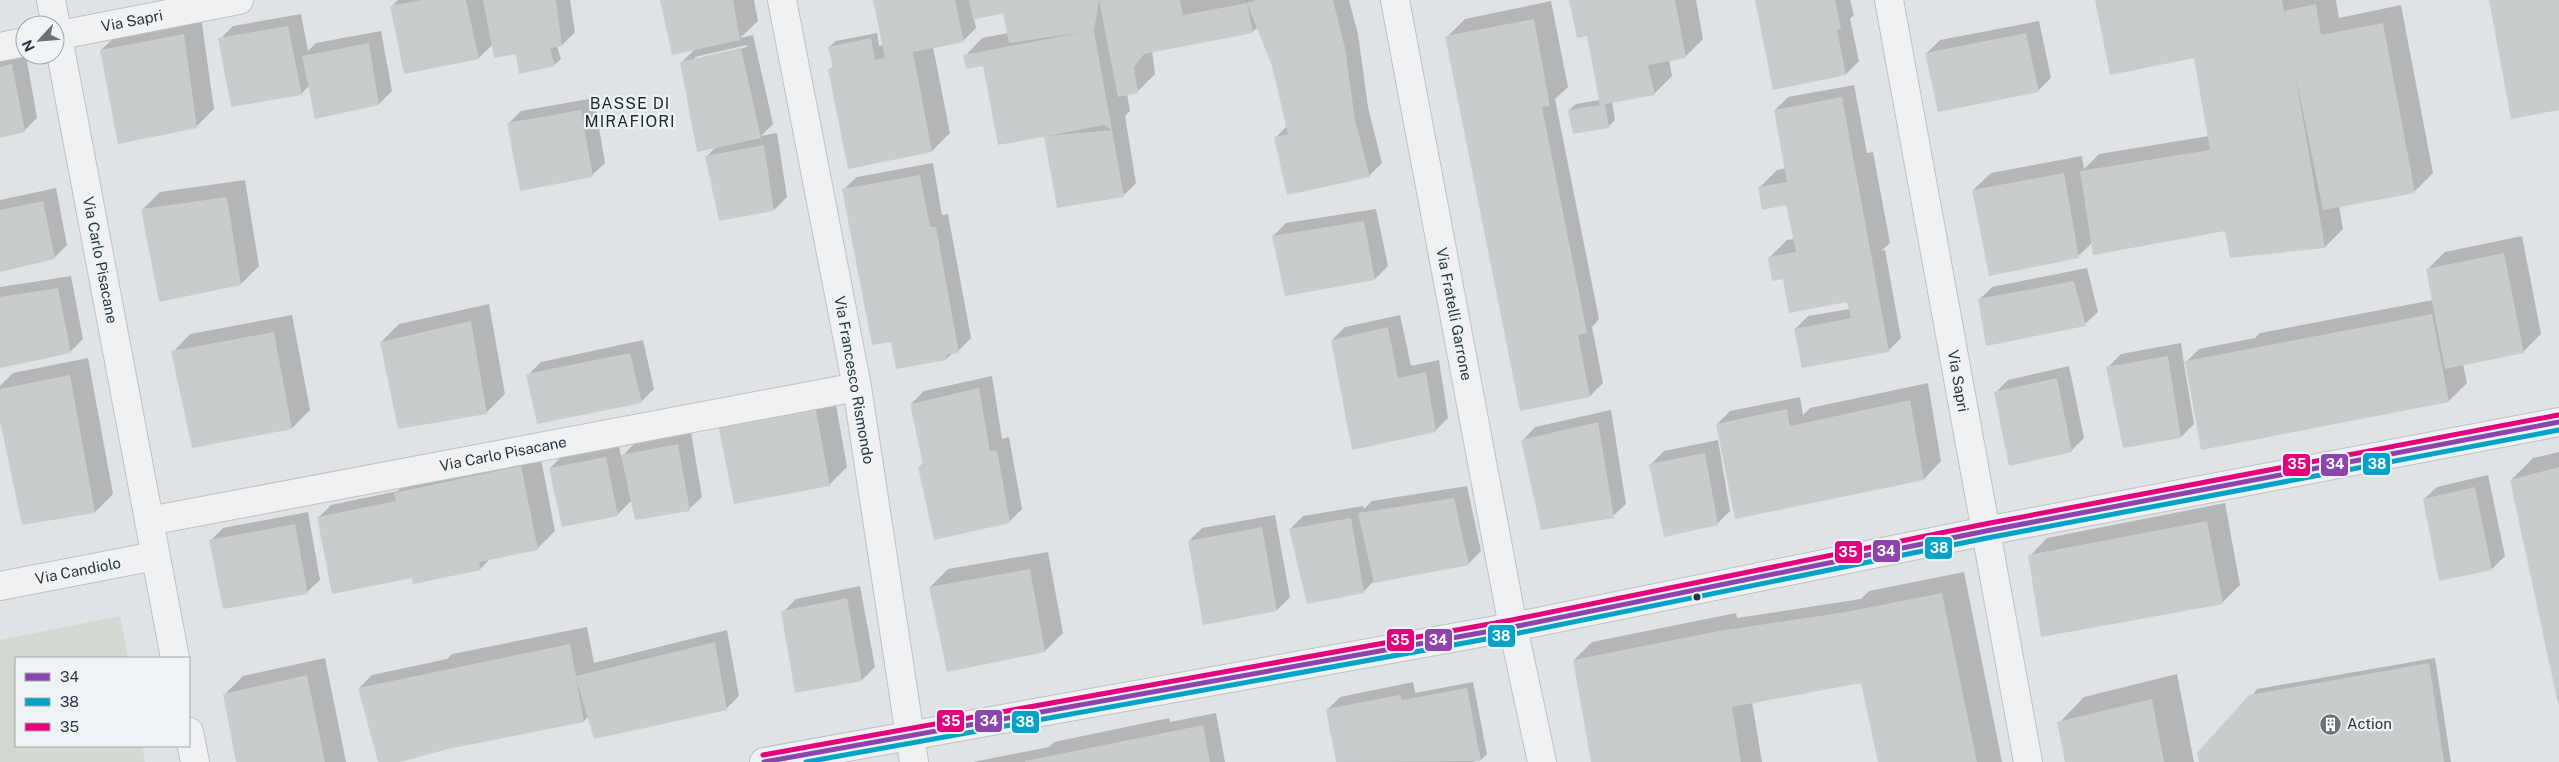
<svg xmlns="http://www.w3.org/2000/svg" width="2559" height="762" font-family="'Public Sans',sans-serif">
<style>
.green{fill:#d3d9d1}
.shadow{fill:#0003;fill-rule:evenodd}
.building{fill:#c9cccd}
.lines{fill:none;stroke-linecap:round;stroke-linejoin:round}
.minor-casing{stroke:#bec1c3;stroke-width:30}
.minor{stroke:#f0f1f2;stroke-width:28}
.bus-1-casing{stroke:#eef3f5;stroke-width:9}
.bus-2-casing{stroke:#eef3f5;stroke-width:9}
.bus-3-casing{stroke:#eef3f5;stroke-width:9}
.bus-1{stroke:#8e44ad;stroke-width:5}
.bus-2{stroke:#02a3c7;stroke-width:5}
.bus-3{stroke:#e5007d;stroke-width:5}
.bus-dot{fill:#28353e;stroke:#eef3f5;stroke-width:2}
.labels{text-anchor:middle;stroke-width:4.5;stroke-linejoin:round;paint-order:stroke}
.street-label{font-size:15px;fill:#28353e;stroke:#eef3f5}
.poi-label{font-size:15px;fill:#28353e;stroke:#eef3f5;text-anchor:start}
.neighbourhood-label{font-size:16px;letter-spacing:1px;fill:#1a262e;stroke:#eef3f5}
.line-badge{stroke:#eef3f5;stroke-width:2}
.badge-label{font-size:14px;text-anchor:middle;font-weight:bold;fill:#fff}
</style>
<rect width="100%" height="100%" fill="#e0e3e5"/>
<path class="green" d="M120 616 128 658H16V746H142L145 762H0V640Z"/>
<g class="shadow">
<path d="M398 0H570L575 32 562 45 557 46 561 59 554 65 493 44 479 58 405 73 391 7Z"/>
<path d="M661 0H754L758 21 740 38 753 35 773 124 761 136 777 133 787 197 774 210 706 157 716 147 682 62 695 49ZM747 45V47L695 60V57Z"/>
<path d="M875 0H1349L1358 34 1368 107 1382 163 1369 176 1275 138 1287 126 1273 66 1258 27 1252 32 1152 51 1155 74 1137 92 1127 94 1130 111 1125 116 1136 183 1123 196 1046 137 984 65 965 56 982 38 1008 33 1004 12 974 18 976 28 963 41 933 47 950 133 932 151 829 70 833 66 829 47 836 41 877 33 879 46 884 45Z"/>
<path d="M1570 0H1696L1703 39 1685 57 1669 60 1672 76 1654 94 1612 102 1615 120 1608 127 1569 110 1576 104 1600 100 1588 35Z"/>
<path d="M1756 0H1850L1854 15 1850 19 1859 61 1846 74Z"/>
<path d="M2097 0H2336L2339 18 2401 5 2433 173 2415 191 2339 206 2343 229 2325 247 2226 229 2093 242 2078 256 1973 190 1991 173 2082 156 2084 169 2099 154 2209 136 2195 57Z"/>
<path d="M1551 1 1568 87 1555 99 1599 319 1592 327 1603 383 1590 396 1447 37 1465 19Z"/>
<path d="M301 14 308 51 316 43 381 31 392 91 379 104 309 86 301 94 220 39 233 26Z"/>
<path d="M201 17 214 109 196 127 101 50 119 33Z"/>
<path d="M2039 21 2051 78 2038 91 1927 53 1940 40Z"/>
<path d="M26 55 37 118 24 131 0 136V58Z"/>
<path d="M1854 85 1867 153 1873 152 1890 243 1881 251 1885 250 1901 338 1888 351 1795 329 1808 316 1850 309 1848 301 1784 279 1769 258 1787 240 1794 239 1787 204 1759 188 1777 170 1786 168 1775 110 1788 97Z"/>
<path d="M594 98 605 163 592 175 508 124 521 111Z"/>
<path d="M933 163 942 215 948 214 971 338 958 351 953 353 946 359 892 340 844 189 857 177Z"/>
<path d="M245 180 259 266 241 284 142 210 160 192Z"/>
<path d="M56 188 67 245 54 258 0 270V200Z"/>
<path d="M1376 209 1388 266 1375 279 1273 236 1286 223Z"/>
<path d="M2522 236 2541 334 2523 352 2463 364 2467 383 2449 401 2202 448 2186 364H2184L2194 424 2181 437 2108 367 2121 354 2181 343 2184 364 2199 349 2255 338 2260 333 2433 300 2427 270 2445 252Z"/>
<path d="M2087 268 2098 312 2085 324 1979 300 1992 287Z"/>
<path d="M71 276 83 339 70 352 0 361V287Z"/>
<path d="M489 304 505 394 487 412 399 428 381 342 399 324Z"/>
<path d="M292 315 310 410 292 428 193 447 173 352 190 334Z"/>
<path d="M1400 315 1411 366 1439 360 1448 418 1435 431 1332 340 1345 327Z"/>
<path d="M643 340 654 389 641 402 528 375 541 362Z"/>
<path d="M88 358 113 494 95 512 0 414V386L13 373Z"/>
<path d="M2069 366 2084 438 2071 451 1995 393 2008 380Z"/>
<path d="M992 376 1002 439 1009 437 1022 509 1009 522 919 467 924 463 911 404 924 391Z"/>
<path d="M1928 383 1941 461 1924 479 1717 424 1730 411 1800 397 1803 415 1810 408Z"/>
<path d="M833 388 847 467 829 485 738 407Z"/>
<path d="M1611 410 1626 504 1613 516 1523 440 1535 427Z"/>
<path d="M691 432 702 497 689 509 632 500 617 515 550 468 563 455 619 445 621 457 635 443Z"/>
<path d="M1718 440 1730 511 1717 524 1651 464 1664 451Z"/>
<path d="M539 449 555 531 537 549 490 559 480 569 413 575 318 518 331 505 398 491 414 475Z"/>
<path d="M2559 452V702L2511 480 2533 458Z"/>
<path d="M2488 475 2505 556 2492 569 2424 499 2437 487Z"/>
<path d="M1467 486 1481 551 1468 564 1375 580 1364 591 1290 529 1303 516 1363 506 1364 509 1372 501Z"/>
<path d="M2225 503 2240 585 2222 603 2030 556 2047 538Z"/>
<path d="M308 512 320 580 307 592 210 541 223 528Z"/>
<path d="M1275 515 1290 597 1277 610 1189 541 1202 528Z"/>
<path d="M1048 552 1063 633 1045 651 948 671 930 587 948 569Z"/>
<path d="M1964 572 2002 762H1879L1862 681 1752 702 1762 762H1592L1574 660 1592 642 1736 613 1737 618 1861 599 1869 591Z"/>
<path d="M860 586 875 667 862 680 783 612 796 599Z"/>
<path d="M587 627 594 663 727 630 739 696 726 709 589 716 584 721 448 747 395 762H379L359 688 372 675 447 659 452 654Z"/>
<path d="M325 658 346 762H237L225 694 243 676Z"/>
<path d="M2435 658 2451 762H2200L2257 689Z"/>
<path d="M2177 674 2194 762H2066L2059 723 2084 697Z"/>
<path d="M1413 682 1415 693 1473 682 1487 754 1481 760 1472 762H1338L1327 710 1340 697Z"/>
<path d="M1216 713 1225 762H973L1049 747 1054 742 1169 718 1170 722Z"/>
</g>
<g class="building">
<path d="M421 0H466L479 59 404 74 390 6Z"/>
<path d="M483 0H556L562 46 550 48 555 66 519 74 516 54 494 58Z"/>
<path d="M660 0H733L740 40 672 55Z"/>
<path d="M873 0H955L964 42 913 52 932 152 848 169 828 69 833 68 828 47 871 38 875 60 885 58Z"/>
<path d="M969 0H1099L1094 31 1112 130 1104 125 1047 136 1112 130 1124 197 1057 208 1044 137 998 145 983 66 966 69 963 55 1084 32 1009 43 1003 13 973 20Z"/>
<path d="M1099 0H1180L1183 15 1247 3 1253 33 1144 54 1134 67 1138 93 1118 97Z"/>
<path d="M1257 0H1333L1345 48 1355 120 1370 177 1287 195 1274 137 1288 134 1272 66 1247 3Z"/>
<path d="M1569 0H1675L1686 58 1648 65 1655 95 1605 104 1609 128 1573 134 1568 110 1600 105 1587 36 1577 38Z"/>
<path d="M1755 0H1835L1841 29 1837 30 1846 75 1773 90Z"/>
<path d="M2095 0H2282L2285 19 2284 11 2316 4 2321 35 2383 23 2415 193 2323 210 2294 67 2325 248 2230 258 2225 231 2093 255 2080 171 2210 150 2194 58 2110 75Z"/>
<path d="M2489 0H2559V110L2511 119Z"/>
<path d="M1534 19 1550 106 1542 107 1587 333 1578 335 1590 397 1520 411 1445 36Z"/>
<path d="M288 26 302 95 231 107 218 38Z"/>
<path d="M2026 33 2039 92 1938 112 1925 53Z"/>
<path d="M184 34 197 128 118 144 100 50Z"/>
<path d="M369 43 379 105 315 119 302 56Z"/>
<path d="M741 48 761 138 697 152 680 62Z"/>
<path d="M12 64 25 132 0 138V67Z"/>
<path d="M1842 97 1889 352 1802 368 1794 329 1851 318 1847 302 1789 313 1783 279 1772 281 1768 257 1796 252 1786 205 1762 210 1758 187 1787 182 1774 110Z"/>
<path d="M581 110 593 177 520 191 507 123Z"/>
<path d="M764 145 774 211 719 221 705 156Z"/>
<path d="M2064 173 2079 258 1989 276 1972 190Z"/>
<path d="M920 175 930 227H936L959 353 946 355 947 360 896 369 891 342 872 345 842 189Z"/>
<path d="M227 197 241 285 159 302 141 209Z"/>
<path d="M43 201 55 259 0 272V210Z"/>
<path d="M1364 221 1375 280 1285 296 1272 236Z"/>
<path d="M2504 253 2524 353 2445 369 2426 269Z"/>
<path d="M2074 281 2086 326 1986 346 1978 299Z"/>
<path d="M58 288 71 353 0 368V297Z"/>
<path d="M2432 314 2449 402 2201 450 2185 361Z"/>
<path d="M471 321 487 414 398 429 380 342Z"/>
<path d="M1388 327 1398 378 1426 372 1436 432 1352 450 1331 340Z"/>
<path d="M274 332 292 429 192 448 171 351Z"/>
<path d="M630 353 642 403 537 424 526 374Z"/>
<path d="M2168 356 2181 438 2123 448 2106 367Z"/>
<path d="M70 375 95 513 22 525 0 421V389Z"/>
<path d="M2057 378 2072 452 2009 466 1994 392Z"/>
<path d="M979 388 990 451 997 450 1010 523 934 540 918 467 923 465 910 404Z"/>
<path d="M1910 400 1924 480 1735 519 1716 424 1787 409 1790 426Z"/>
<path d="M815 405 830 486 734 504 718 425Z"/>
<path d="M1598 422 1614 518 1541 530 1521 440Z"/>
<path d="M678 444 690 511 635 520 621 455Z"/>
<path d="M1705 453 1718 525 1664 537 1649 464Z"/>
<path d="M606 457 618 516 562 527 549 468Z"/>
<path d="M521 466 538 550 479 562 481 570 413 584 412 578 332 594 317 517 396 501 394 493Z"/>
<path d="M2559 467V704H2558L2510 480Z"/>
<path d="M2475 487 2492 570 2439 581 2423 499Z"/>
<path d="M1454 498 1469 565 1374 583 1358 513Z"/>
<path d="M1351 518 1364 593 1307 604 1289 529Z"/>
<path d="M2207 521 2223 604 2041 637 2028 555Z"/>
<path d="M295 524 308 594 223 609 209 540Z"/>
<path d="M1262 527 1277 611 1203 625 1188 541Z"/>
<path d="M1030 569 1045 652 947 672 929 587Z"/>
<path d="M1942 593 1977 762H1878L1861 683 1732 707 1741 762H1591L1573 660 1719 631 1846 612Z"/>
<path d="M847 598 862 681 795 693 781 611Z"/>
<path d="M715 642 727 710 594 739 576 678 584 722 448 749 400 762H378L358 688 570 644 576 676Z"/>
<path d="M2429 663 2444 762H2199L2197 753 2249 695Z"/>
<path d="M307 675 325 762H236L223 694Z"/>
<path d="M1467 688 1481 761 1336 762 1326 709 1400 695 1402 700Z"/>
<path d="M2152 699 2164 762H2065L2057 722Z"/>
<path d="M1203 725 1210 762H1025V761Z"/>
</g>
<g class="lines">
<defs>
<g id="minor">
<path d="M51 0 175 658"/>
<path d="M782 0 857 387 914 762"/>
<path d="M1395 0 1513 627 1542 762"/>
<path d="M1889 0 2028 762"/>
<path d="M55 36 239 0"/>
<path d="M0 47 25 42"/>
<path d="M149 521 857 387"/>
<path d="M0 586 155 556"/>
<path d="M189 732 195 762"/>
<path d="M764 762 1513 627 1986 531 2559 422"/>
</g>
</defs>
<use href="#minor" class="minor-casing"/>
<use href="#minor" class="minor"/>
<defs>
<path id="bus-1" d="M764 762 1513 627 1986 531 2559 422"/>
<path id="bus-2" d="M806 762 1514 634 1987 538 2559 430"/>
<path id="bus-3" d="M763 755 1512 620 1985 524 2558 415"/>
</defs>
<use href="#bus-1" class="bus-1-casing"/>
<use href="#bus-2" class="bus-2-casing"/>
<use href="#bus-3" class="bus-3-casing"/>
<use href="#bus-1" class="bus-1"/>
<use href="#bus-2" class="bus-2"/>
<use href="#bus-3" class="bus-3"/>
</g>
<defs>
<symbol id="building-disc" viewBox="-11 -11 22 22"><circle r="9.5" fill="#687278" stroke="#eef3f5"/><path d="M-4-6H4V6H1V3H-1V6H-4ZM-2.5-4.3h1.7v1.8h-1.7ZM.8-4.3h1.7v1.8H.8ZM-2.5-1h1.7V.8h-1.7ZM.8-1h1.7V.8H.8Z" fill="#fff"/></symbol>
</defs>
<g fill-rule="evenodd">
<use href="#building-disc" x="2318" y="712" width="25" height="25"/>
</g>
<circle class="bus-dot" cx="1697" cy="597" r="4.5"/>
<g class="labels">
<g class="street-label">
<text transform="translate(132 21) rotate(-11)" y="5">Via Sapri</text>
<text transform="translate(100 260) rotate(79)" y="5">Via Carlo Pisacane</text>
<text transform="translate(1454 314) rotate(79)" y="5">Via Fratelli Garrone</text>
<text transform="translate(854 380) rotate(80)" y="5">Via Francesco Rismondo</text>
<text transform="translate(1958 381) rotate(80)" y="5">Via Sapri</text>
<text transform="translate(503 454) rotate(-11)" y="5">Via Carlo Pisacane</text>
<text transform="translate(78 571) rotate(-11)" y="5">Via Candiolo</text>
</g>
<g class="poi-label">
<text x="2347" y="729">Action</text>
</g>
<g class="neighbourhood-label">
<text x="630" y="109">BASSE DI<tspan x="630" dy="18">MIRAFIORI</tspan></text>
</g>
</g>
<g class="line-badge">
<rect x="2362" y="452" width="29" height="24" rx="5" fill="#02a3c7"/>
<rect x="2320" y="453" width="29" height="24" rx="5" fill="#8e44ad"/>
<rect x="2282" y="453" width="29" height="24" rx="5" fill="#e5007d"/>
<rect x="1924" y="536" width="29" height="24" rx="5" fill="#02a3c7"/>
<rect x="1872" y="539" width="29" height="24" rx="5" fill="#8e44ad"/>
<rect x="1834" y="540" width="29" height="24" rx="5" fill="#e5007d"/>
<rect x="1487" y="624" width="29" height="24" rx="5" fill="#02a3c7"/>
<rect x="1386" y="628" width="29" height="24" rx="5" fill="#e5007d"/>
<rect x="1424" y="628" width="29" height="24" rx="5" fill="#8e44ad"/>
<rect x="936" y="709" width="29" height="24" rx="5" fill="#e5007d"/>
<rect x="974" y="709" width="29" height="24" rx="5" fill="#8e44ad"/>
<rect x="1011" y="710" width="29" height="24" rx="5" fill="#02a3c7"/>
</g>
<g class="badge-label">
<text x="2377" y="469">38</text>
<text x="2335" y="469">34</text>
<text x="2297" y="469">35</text>
<text x="1939" y="553">38</text>
<text x="1886" y="556">34</text>
<text x="1848" y="557">35</text>
<text x="1501" y="641">38</text>
<text x="1400" y="645">35</text>
<text x="1438" y="645">34</text>
<text x="951" y="726">35</text>
<text x="989" y="726">34</text>
<text x="1025" y="727">38</text>
</g>
<rect x="15" y="657" width="175" height="90" fill="#eef3f5" stroke="#9fa7ac"/>
<rect x="25" y="673" width="25" height="8" fill="#8e44ad" stroke="#9fa7ac"/>
<text x="60" y="682" font-size="15" fill="#28353e">34</text>
<rect x="25" y="698" width="25" height="8" fill="#02a3c7" stroke="#9fa7ac"/>
<text x="60" y="707" font-size="15" fill="#28353e">38</text>
<rect x="25" y="723" width="25" height="8" fill="#e5007d" stroke="#9fa7ac"/>
<text x="60" y="732" font-size="15" fill="#28353e">35</text>
<g transform="translate(40 40) rotate(244)"><circle r="24" fill="#eef3f5" stroke="#9fa7ac"/>
<path d="M0-4L9 19L0 12L-9 19Z" fill="#687278"/>
<text y="-8" font-size="14" font-weight="bold" text-anchor="middle" fill="#28353e">N</text>
</g>
</svg>
